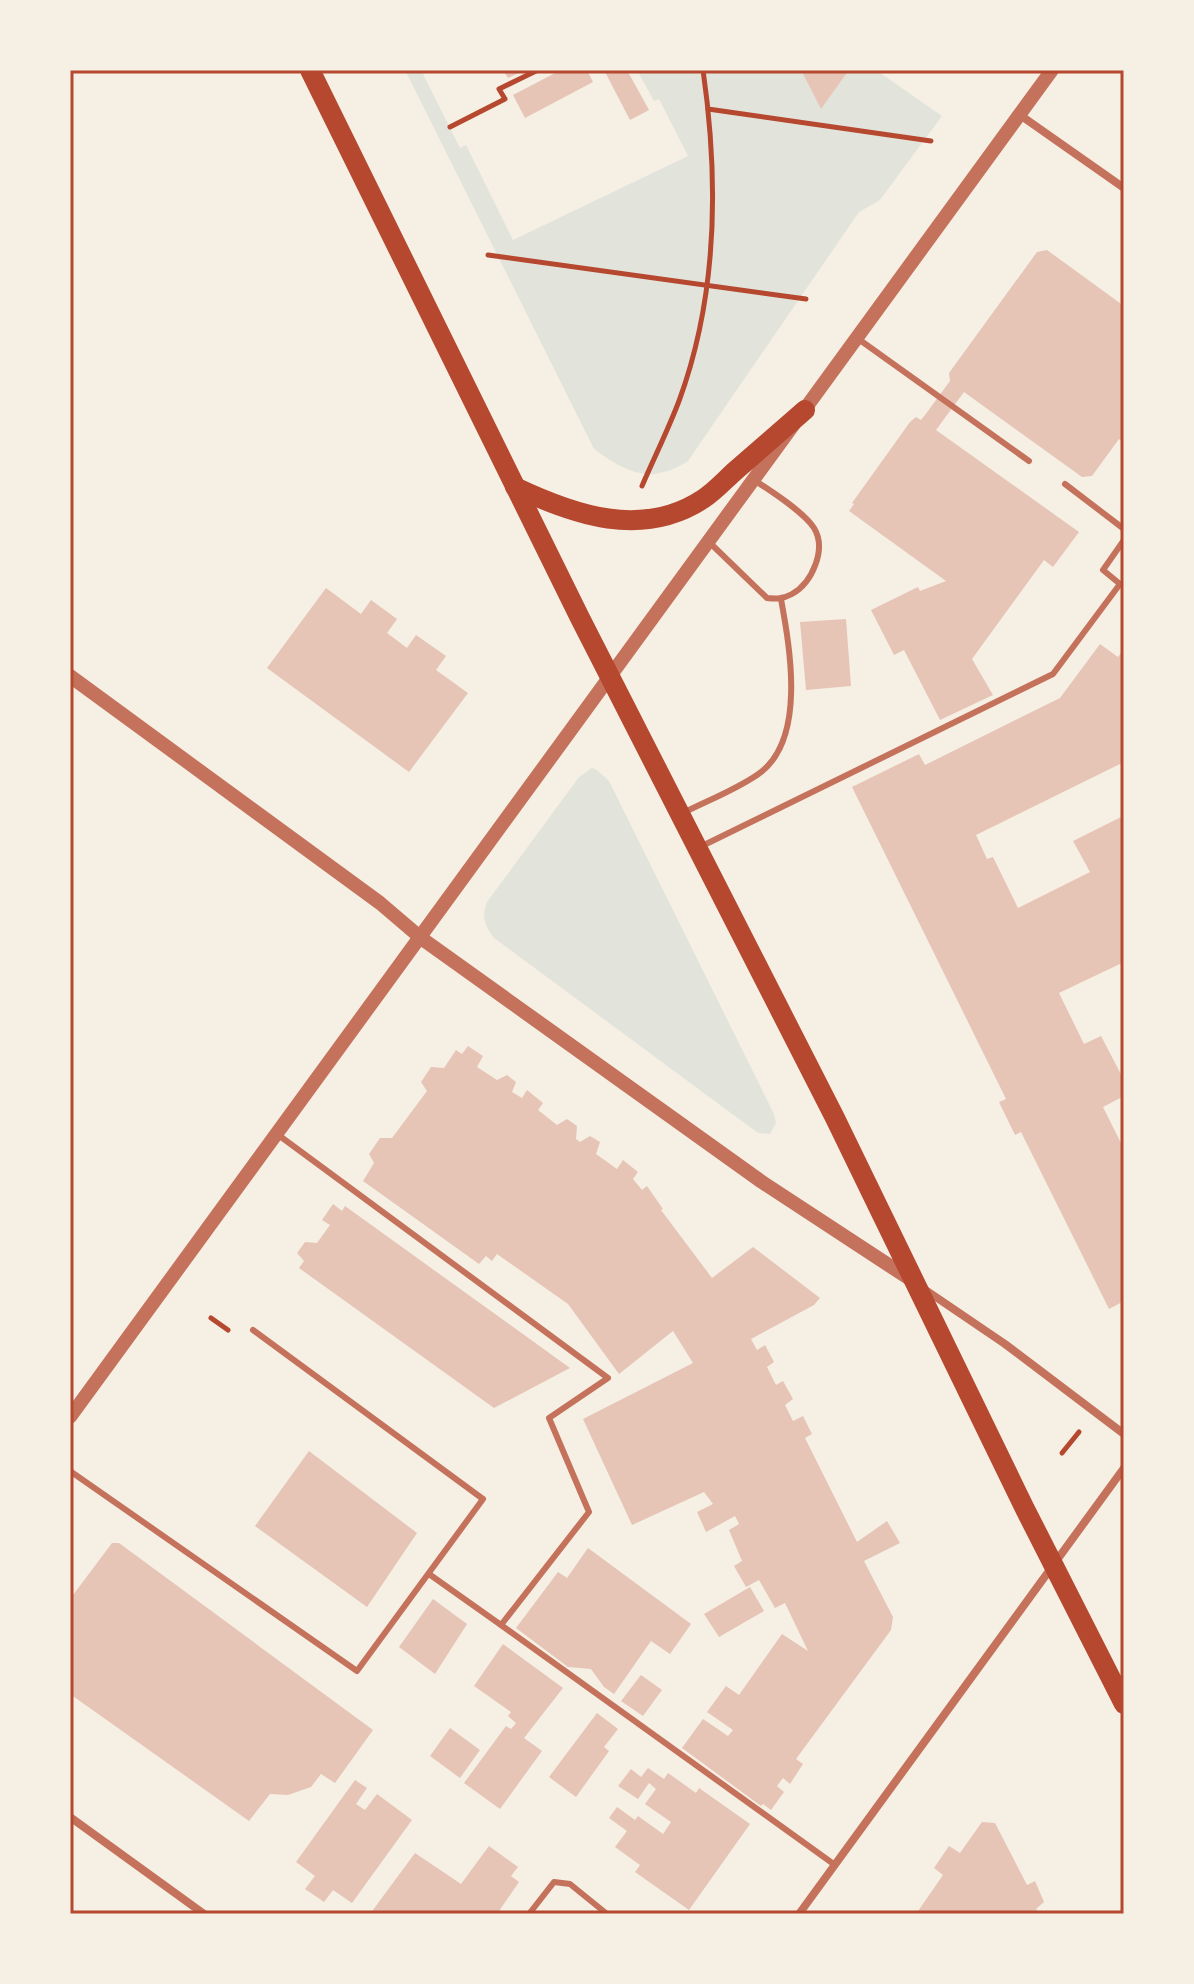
<svg xmlns="http://www.w3.org/2000/svg" width="1194" height="1984" font-family="Helvetica,sans-serif">
<style>
.green{fill:#e2e4dc}
.building{fill:#e6c5b7}
.lines{fill:none;stroke-linecap:round;stroke-linejoin:round}
.path{stroke:#b5482f;stroke-width:5}
.service{stroke:#c5725c;stroke-width:6}
.minor{stroke:#c5725c;stroke-width:8}
.tertiary{stroke:#c5725c;stroke-width:14}
.primary{stroke:#b5482f;stroke-width:20}
.neatline{fill:none;stroke:#b5482f;stroke-width:3}
</style>
<rect width="100%" height="100%" fill="#f6efe4"/>
<g class="green">
<path d="M405 70H421L460 148 466 145 513 240 688 156 659 99 654 101 637 70H801L821 108 849 70H876L942 116 880 200 859 212 688 461C650 485 627 473 594 449Z"/>
<path d="M592 768 597 770 609 781 774 1114 776 1123 770 1134 758 1133 494 938C485 926 481 917 487 902L579 777Z"/>
</g>
<g class="building">
<path d="M503 70H525L508 78Z"/>
<path d="M561 70H587L593 82 525 118 513 95Z"/>
<path d="M604 70H627L649 110 630 120Z"/>
<path d="M801 70H849L821 109Z"/>
<path d="M1047 250 1124 306V437L1121 441 1119 439 1092 476 1082 477 964 392 936 430 1079 532 1053 567 1044 560 972 659 993 695 940 720 904 650 894 655 871 610 918 587 920 591 946 581 849 511 854 504 852 503 910 422 916 417 921 420 925 415 950 381 949 373 1037 252Z"/>
<path d="M326 588 361 614 371 600 397 619 387 633 407 648 416 635 446 656 436 670 468 693 409 772 267 668Z"/>
<path d="M846 619 851 686 806 690 800 622Z"/>
<path d="M1100 644 1118 657 1124 649V762L976 835 987 859 993 857 1018 908 1090 872 1073 841 1123 816 1124 818V962L1059 993 1084 1044 1101 1036 1124 1080V1096L1103 1107 1124 1149V1301L1109 1309 1026 1142 1021 1132 1015 1135 999 1102 1006 1099 852 787 919 754 925 765 1060 698Z"/>
<path d="M468 1046 483 1056 477 1067 497 1080 507 1075 516 1082 512 1092 522 1098 527 1090 543 1103 538 1110 557 1125 567 1119 577 1126 576 1139 580 1142 590 1136 600 1142 596 1154 617 1169 623 1160 638 1172 633 1179 642 1190 647 1186 663 1209 661 1210 712 1278 753 1247 820 1298 814 1305 751 1339 757 1350 765 1345 774 1362 767 1367 776 1385 783 1381 793 1399 785 1405 793 1421 803 1416 812 1434 805 1438 857 1542 887 1521 900 1543 864 1561 893 1617 891 1630 796 1759 803 1764 790 1784 783 1778 777 1786 784 1792 771 1810 763 1804 761 1806 682 1748 703 1719 728 1736 733 1730 707 1712 726 1686 739 1695 782 1634 808 1651 785 1603 775 1608 759 1580 746 1587 734 1566 742 1561 729 1530 739 1524 735 1516 706 1532 697 1512 713 1504 704 1492 632 1525 583 1419 693 1363 673 1331 619 1374 568 1304 497 1254 492 1261 486 1256 479 1264 363 1181 374 1163 369 1154 380 1138H392L427 1091 421 1082 431 1067 444 1068 456 1050 462 1054Z"/>
<path d="M333 1204 342 1211 345 1206 570 1368 494 1408 299 1268 304 1261 297 1253 305 1242 317 1243 330 1225 322 1220Z"/>
<path d="M309 1451 417 1533 367 1607 255 1526Z"/>
<path d="M112 1543H119L373 1730 335 1783 321 1774 311 1787 288 1795 270 1794 249 1821 70 1694V1599Z"/>
<path d="M588 1548 691 1624 670 1654 651 1641 614 1694 604 1687 591 1669 568 1667 516 1628 558 1572 567 1578Z"/>
<path d="M750 1587 764 1611 719 1637 704 1614Z"/>
<path d="M433 1599 467 1624 435 1674 399 1647Z"/>
<path d="M503 1644 563 1688 524 1738 542 1751 500 1809 464 1783 506 1726 511 1729 516 1723 508 1716 511 1712 474 1686Z"/>
<path d="M641 1675 662 1690 643 1716 621 1701Z"/>
<path d="M597 1713 618 1729 604 1747 609 1751 576 1797 549 1777Z"/>
<path d="M450 1728 480 1750 460 1778 430 1756Z"/>
<path d="M648 1768 664 1779 668 1773 696 1793 699 1788 750 1824 689 1910 635 1872 640 1865 615 1847 627 1831 609 1818 617 1807 635 1820 638 1816 663 1834 671 1822 645 1804 656 1789 649 1783 638 1799 618 1786 631 1769 641 1777Z"/>
<path d="M355 1780 367 1788 356 1804 365 1810 377 1794 412 1820 352 1903 333 1890 324 1902 305 1889 315 1876 296 1862Z"/>
<path d="M982 1822 995 1823 1027 1885 1035 1881 1044 1902 1036 1909 1040 1914H916L943 1875 934 1868 949 1846 960 1853Z"/>
<path d="M489 1846 518 1867 511 1876 519 1882 497 1914H370L415 1853 461 1884Z"/>
</g>
<g class="lines">
<g class="path">
<path d="M708 109 931 141"/>
<path d="M450 127 505 99 499 89 538 70"/>
<path d="M488 255 806 299"/>
<path d="M642 486C654 458 668 430 679 401 718 295 719 181 703 70"/>
<path d="M211 1318 228 1330"/>
<path d="M1062 1453 1079 1432"/>
</g>
<g class="service">
<path d="M857 338 1029 461"/>
<path d="M1065 484 1124 529"/>
<path d="M709 542 767 598C776 599 783 599 792 594 812 583 827 549 814 528 804 512 771 491 754 480"/>
<path d="M685 812C709 800 735 790 757 775 807 742 790 648 781 599"/>
<path d="M702 846 1053 674 1120 584 1103 570 1124 540"/>
<path d="M277 1134 608 1378 549 1418 589 1512 501 1625 835 1865"/>
<path d="M70 1471 357 1671 483 1499 253 1330"/>
<path d="M429 1574 501 1625"/>
<path d="M529 1914 554 1882 570 1884 607 1914"/>
</g>
<g class="minor">
<path d="M1020 115 1124 188"/>
<path d="M924 1289 1005 1344 1124 1434"/>
<path d="M70 1817 204 1914"/>
<path d="M799 1914 1124 1468"/>
</g>
<g class="tertiary">
<path d="M70 676 380 903 421 938 762 1182 913 1281"/>
<path d="M70 1417 1052 70"/>
</g>
<g class="primary">
<path d="M310 70 580 618 835 1118 1024 1507 1124 1704"/>
<path d="M515 487C574 515 642 539 703 499 714 492 725 480 735 471 759 450 782 430 805 410"/>
</g>
</g>
<rect width="1194" height="1984" fill="none" stroke="#f6efe4" stroke-width="144"/>
<rect x="72" y="72" width="1050" height="1840" class="neatline"/>
</svg>
